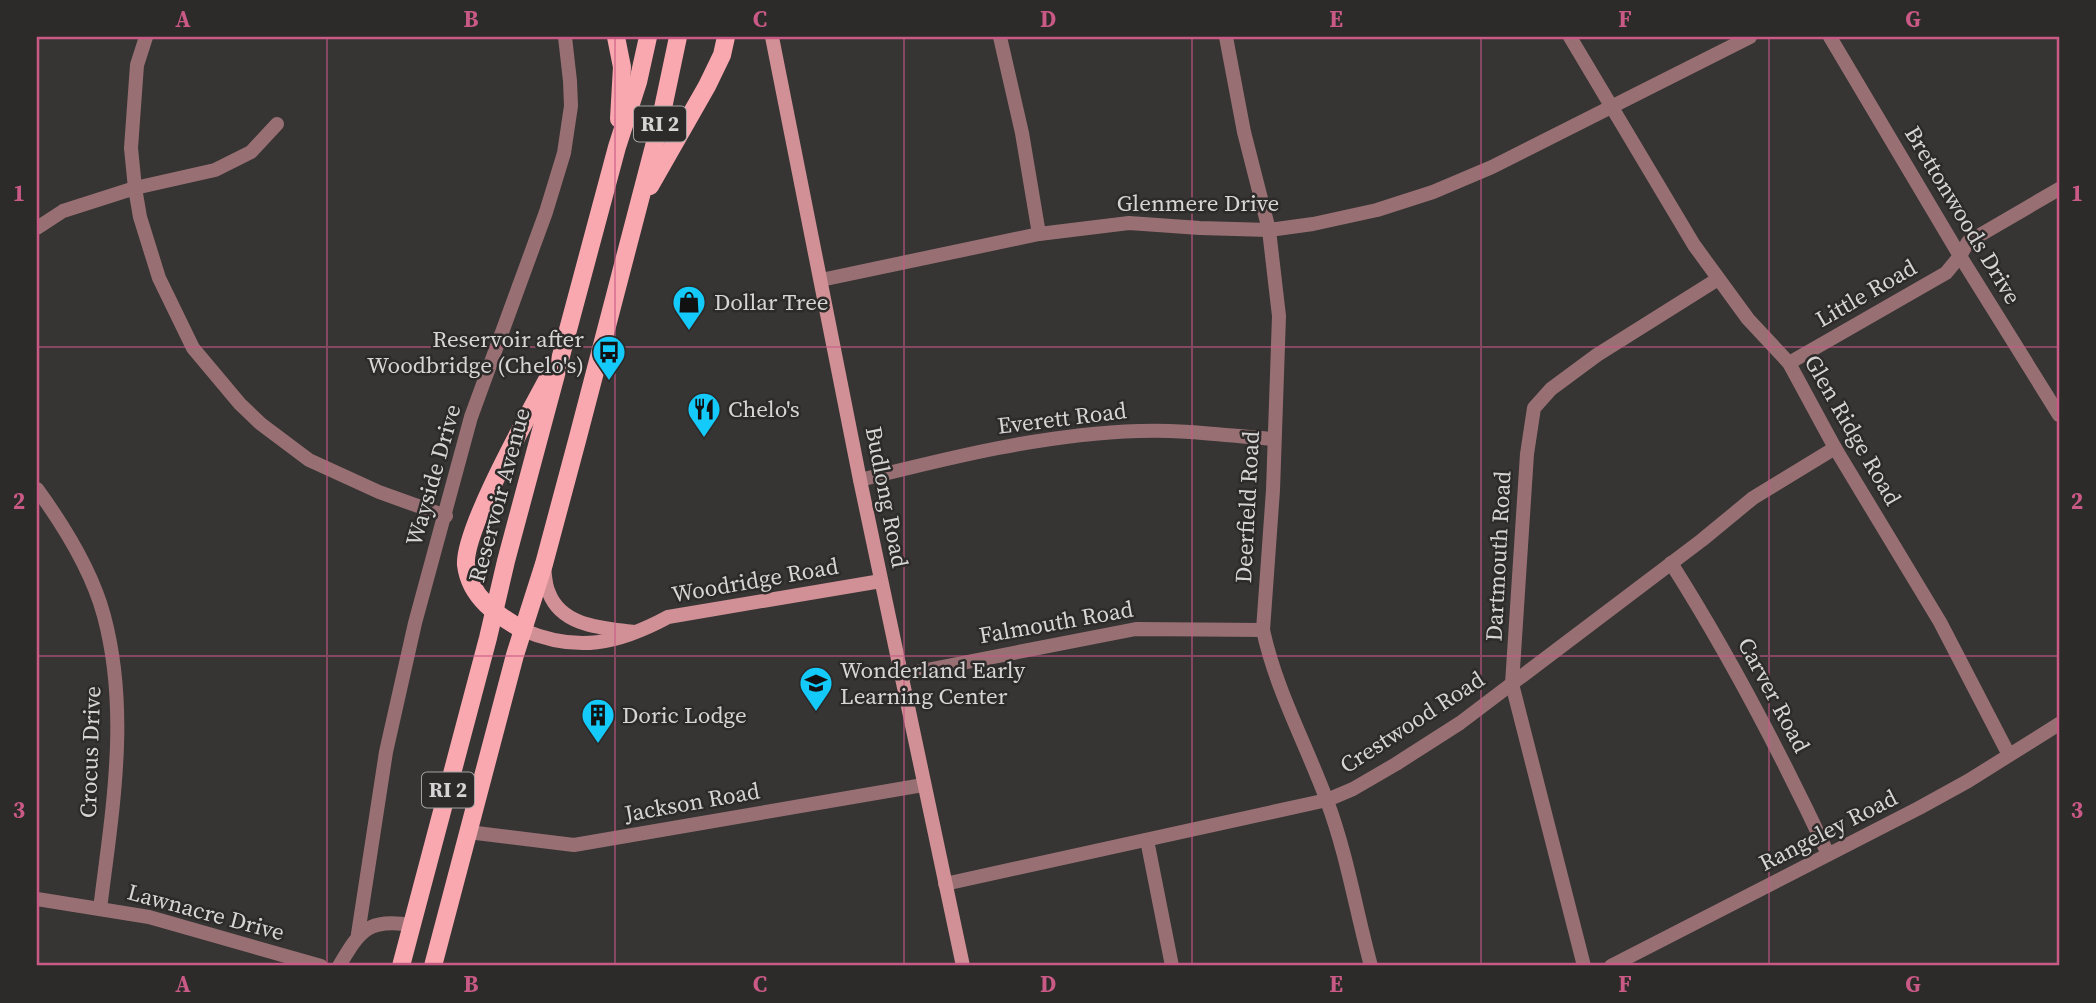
<svg xmlns="http://www.w3.org/2000/svg" width="2096" height="1003" font-family="'Source Serif 4',serif">
<style>
.lines{fill:none;stroke-linecap:round;stroke-linejoin:round}
.street{stroke:#987073;stroke-width:14}
.secondary{stroke:#d09095;stroke-width:14}
.primary{stroke:#faa8af;stroke-width:18}
.grid{fill:none;stroke:#c95a85;stroke-width:2;stroke-opacity:0.55}
.labels{text-anchor:middle;stroke-width:5;stroke-linejoin:round;paint-order:stroke}
.shield{fill:#2d2a2a;stroke:#a3a1a1;stroke-width:2}
.shield-label{font-size:21px;font-weight:bold;fill:#d6d4d4}
.street-label{font-size:23px;fill:#d6d4d4;stroke:#2d2a2a}
.poi-label{font-size:23px;fill:#d6d4d4;stroke:#2d2a2a;text-anchor:start}
.neatline{fill:none;stroke:#c95a85;stroke-width:2.5}
.grid-label{font-size:23px;text-anchor:middle;font-weight:bold;fill:#c95a85}
</style>
<rect width="100%" height="100%" fill="#373434"/>
<g class="lines">
<g class="street">
<path d="M146 37 137 65 131 148 135 188 140 217 159 278 193 348 240 404 261 424 309 460 379 492 446 516"/>
<path d="M1000 37 1022 133 1039 234"/>
<path d="M1226 37 1244 132 1269 230 1279 316 1273 490 1263 630C1276 690 1306 744 1327 801 1347 854 1356 911 1371 966"/>
<path d="M1570 37 1694 245 1748 319 1789 363 1835 448 1940 622 2009 755"/>
<path d="M1830 37 1960 256 2059 415"/>
<path d="M37 228 63 211 135 188 215 170 251 152 277 124"/>
<path d="M821 280 1039 234 1129 223 1200 228 1269 230 1313 224 1377 210 1433 192 1492 167 1750 37"/>
<path d="M1789 363 1946 273 1960 256 1968 242 2059 189"/>
<path d="M860 480C952 457 1044 434 1139 431 1183 429 1229 436 1273 439"/>
<path d="M37 489C64 526 92 571 104 616 130 713 112 812 100 909"/>
<path d="M1671 563C1730 656 1781 754 1828 854"/>
<path d="M901 675 1136 629 1263 630"/>
<path d="M468 832 574 845 923 785"/>
<path d="M1147 840 1172 966"/>
<path d="M945 884 1327 800 1353 789 1396 764 1460 723 1702 540 1753 498 1835 448"/>
<path d="M37 899 149 917 321 966"/>
<path d="M358 934 386 752 415 623 471 417 546 212 564 153 571 106 570 81 565 37"/>
<path d="M339 966C360 931 367 918 412 925"/>
<path d="M1584 966 1512 684 1527 454 1534 408 1551 389 1597 355 1718 279"/>
<path d="M1611 966 1919 808 1968 781 2059 724"/>
</g>
<g class="secondary">
<path d="M772 37 860 480 963 966"/>
<path d="M544 566C545 575 545 585 549 593 562 627 604 628 634 632"/>
<path d="M523 630C577 653 618 644 668 617L881 581"/>
</g>
<g class="primary">
<path d="M616 37 622 67 619 119"/>
<path d="M650 186 707 86 722 55 726 37"/>
<path d="M523 630C497 615 470 598 466 565 463 531 529 414 547 380"/>
<path d="M401 966 488 638 506 561 617 147 638 82 648 37"/>
<path d="M433 966 515 655 544 564 578 437 659 127 678 37"/>
</g>
</g>
<path class="grid" d="M327 37V966M615 37V966M904 37V966M1192 37V966M1481 37V966M1769 37V966M37 347H2059M37 656H2059"/>
<defs>
<symbol id="shop-pin" viewBox="-11 -11 22 30"><path d="M0 17L-7.5 6A9.5 9.5 0 1 1 7.5 6Z" fill="#13cafb" stroke="#2d2a2a"/><path d="M-5-2.5h2.3a2.7 3.5 0 0 1 5.4 0H5L5.5 6h-11ZM-1.5-2.5h3a1.5 2.3 0 0 0-3 0Z" fill="#111"/></symbol>
<symbol id="bus-pin" viewBox="-11 -11 22 30"><path d="M0 17L-7.5 6A9.5 9.5 0 1 1 7.5 6Z" fill="#13cafb" stroke="#2d2a2a"/><path d="M-5-6H5V4H4V6H2V4H-2V6H-4V4H-5ZM-3.5-4V0h7V-4ZM-3.5 1.2v1.5H-2V1.2ZM2 1.2v1.5H3.5V1.2Z" fill="#111"/></symbol>
<symbol id="restaurant-pin" viewBox="-11 -11 22 30"><path d="M0 17L-7.5 6A9.5 9.5 0 1 1 7.5 6Z" fill="#13cafb" stroke="#2d2a2a"/><path d="M-5-6h1v4h1v-4h1v4h1v-4h1v5L-1.5 .5V6h-2V.5L-5-1ZM5-6V6H3V1.5H1.5Q1.5-4 5-6Z" fill="#111"/></symbol>
<symbol id="school-pin" viewBox="-11 -11 22 30"><path d="M0 17L-7.5 6A9.5 9.5 0 1 1 7.5 6Z" fill="#13cafb" stroke="#2d2a2a"/><path d="M0-5L7-2L0 1L-7-2ZM-4 1L0 2.5L4 1V4Q0 6-4 4Z" fill="#111"/></symbol>
<symbol id="building-pin" viewBox="-11 -11 22 30"><path d="M0 17L-7.5 6A9.5 9.5 0 1 1 7.5 6Z" fill="#13cafb" stroke="#2d2a2a"/><path d="M-4-6H4V6H1V3H-1V6H-4ZM-2.5-4.3h1.7v1.8h-1.7ZM.8-4.3h1.7v1.8H.8ZM-2.5-1h1.7V.8h-1.7ZM.8-1h1.7V.8H.8Z" fill="#111"/></symbol>
</defs>
<g fill-rule="evenodd">
<use href="#shop-pin" x="670" y="283" width="38" height="52"/>
<use href="#bus-pin" x="590" y="333" width="38" height="52"/>
<use href="#restaurant-pin" x="685" y="390" width="38" height="52"/>
<use href="#school-pin" x="797" y="664" width="38" height="52"/>
<use href="#building-pin" x="579" y="696" width="38" height="52"/>
</g>
<g class="labels">
<g class="shield">
<rect x="634" y="106.5" width="52" height="35" rx="5"/>
<rect x="422" y="772.5" width="52" height="35" rx="5"/>
</g>
<g class="shield-label">
<text x="660" y="131">RI 2</text>
<text x="448" y="797">RI 2</text>
</g>
<g class="street-label">
<text x="1198" y="211">Glenmere Drive</text>
<text transform="translate(1963 215) rotate(59)" y="8">Brettonwoods Drive</text>
<text transform="translate(1866 293) rotate(-30)" y="8">Little Road</text>
<text transform="translate(1062 418) rotate(-7)" y="8">Everett Road</text>
<text transform="translate(1853 430) rotate(60)" y="8">Glen Ridge Road</text>
<text transform="translate(433 475) rotate(-74)" y="8">Wayside Drive</text>
<text transform="translate(499 495) rotate(-75)" y="8">Reservoir Avenue</text>
<text transform="translate(887 497) rotate(79)" y="8">Budlong Road</text>
<text transform="translate(1247 507) rotate(-87)" y="8">Deerfield Road</text>
<text transform="translate(1498 556) rotate(-87)" y="8">Dartmouth Road</text>
<text transform="translate(755 580) rotate(-10)" y="8">Woodridge Road</text>
<text transform="translate(1056 622) rotate(-10)" y="8">Falmouth Road</text>
<text transform="translate(1774 695) rotate(62)" y="8">Carver Road</text>
<text transform="translate(1412 722) rotate(-33)" y="8">Crestwood Road</text>
<text transform="translate(90 752) rotate(-88)" y="8">Crocus Drive</text>
<text transform="translate(692 802) rotate(-10)" y="8">Jackson Road</text>
<text transform="translate(1828 830) rotate(-27)" y="8">Rangeley Road</text>
<text transform="translate(206 912) rotate(15)" y="8">Lawnacre Drive</text>
</g>
<g class="poi-label">
<text x="714" y="310">Dollar Tree</text>
<text x="584" y="347" text-anchor="end">Reservoir after<tspan x="584" dy="26">Woodbridge (Chelo's)</tspan></text>
<text x="728" y="417">Chelo's</text>
<text x="840" y="678">Wonderland Early<tspan x="840" dy="26">Learning Center</tspan></text>
<text x="622" y="723">Doric Lodge</text>
</g>
</g>
<rect width="2096" height="1003" fill="none" stroke="#2d2a2a" stroke-width="77"/>
<rect x="38" y="38" width="2020" height="926" class="neatline"/>
<g class="grid-label">
<text x="183" y="27">A</text>
<text x="471" y="27">B</text>
<text x="760" y="27">C</text>
<text x="1048" y="27">D</text>
<text x="1336" y="27">E</text>
<text x="1625" y="27">F</text>
<text x="1913" y="27">G</text>
<text x="19" y="201">1</text>
<text x="2077" y="201">1</text>
<text x="19" y="509">2</text>
<text x="2077" y="509">2</text>
<text x="19" y="818">3</text>
<text x="2077" y="818">3</text>
<text x="183" y="992">A</text>
<text x="471" y="992">B</text>
<text x="760" y="992">C</text>
<text x="1048" y="992">D</text>
<text x="1336" y="992">E</text>
<text x="1625" y="992">F</text>
<text x="1913" y="992">G</text>
</g>
</svg>
